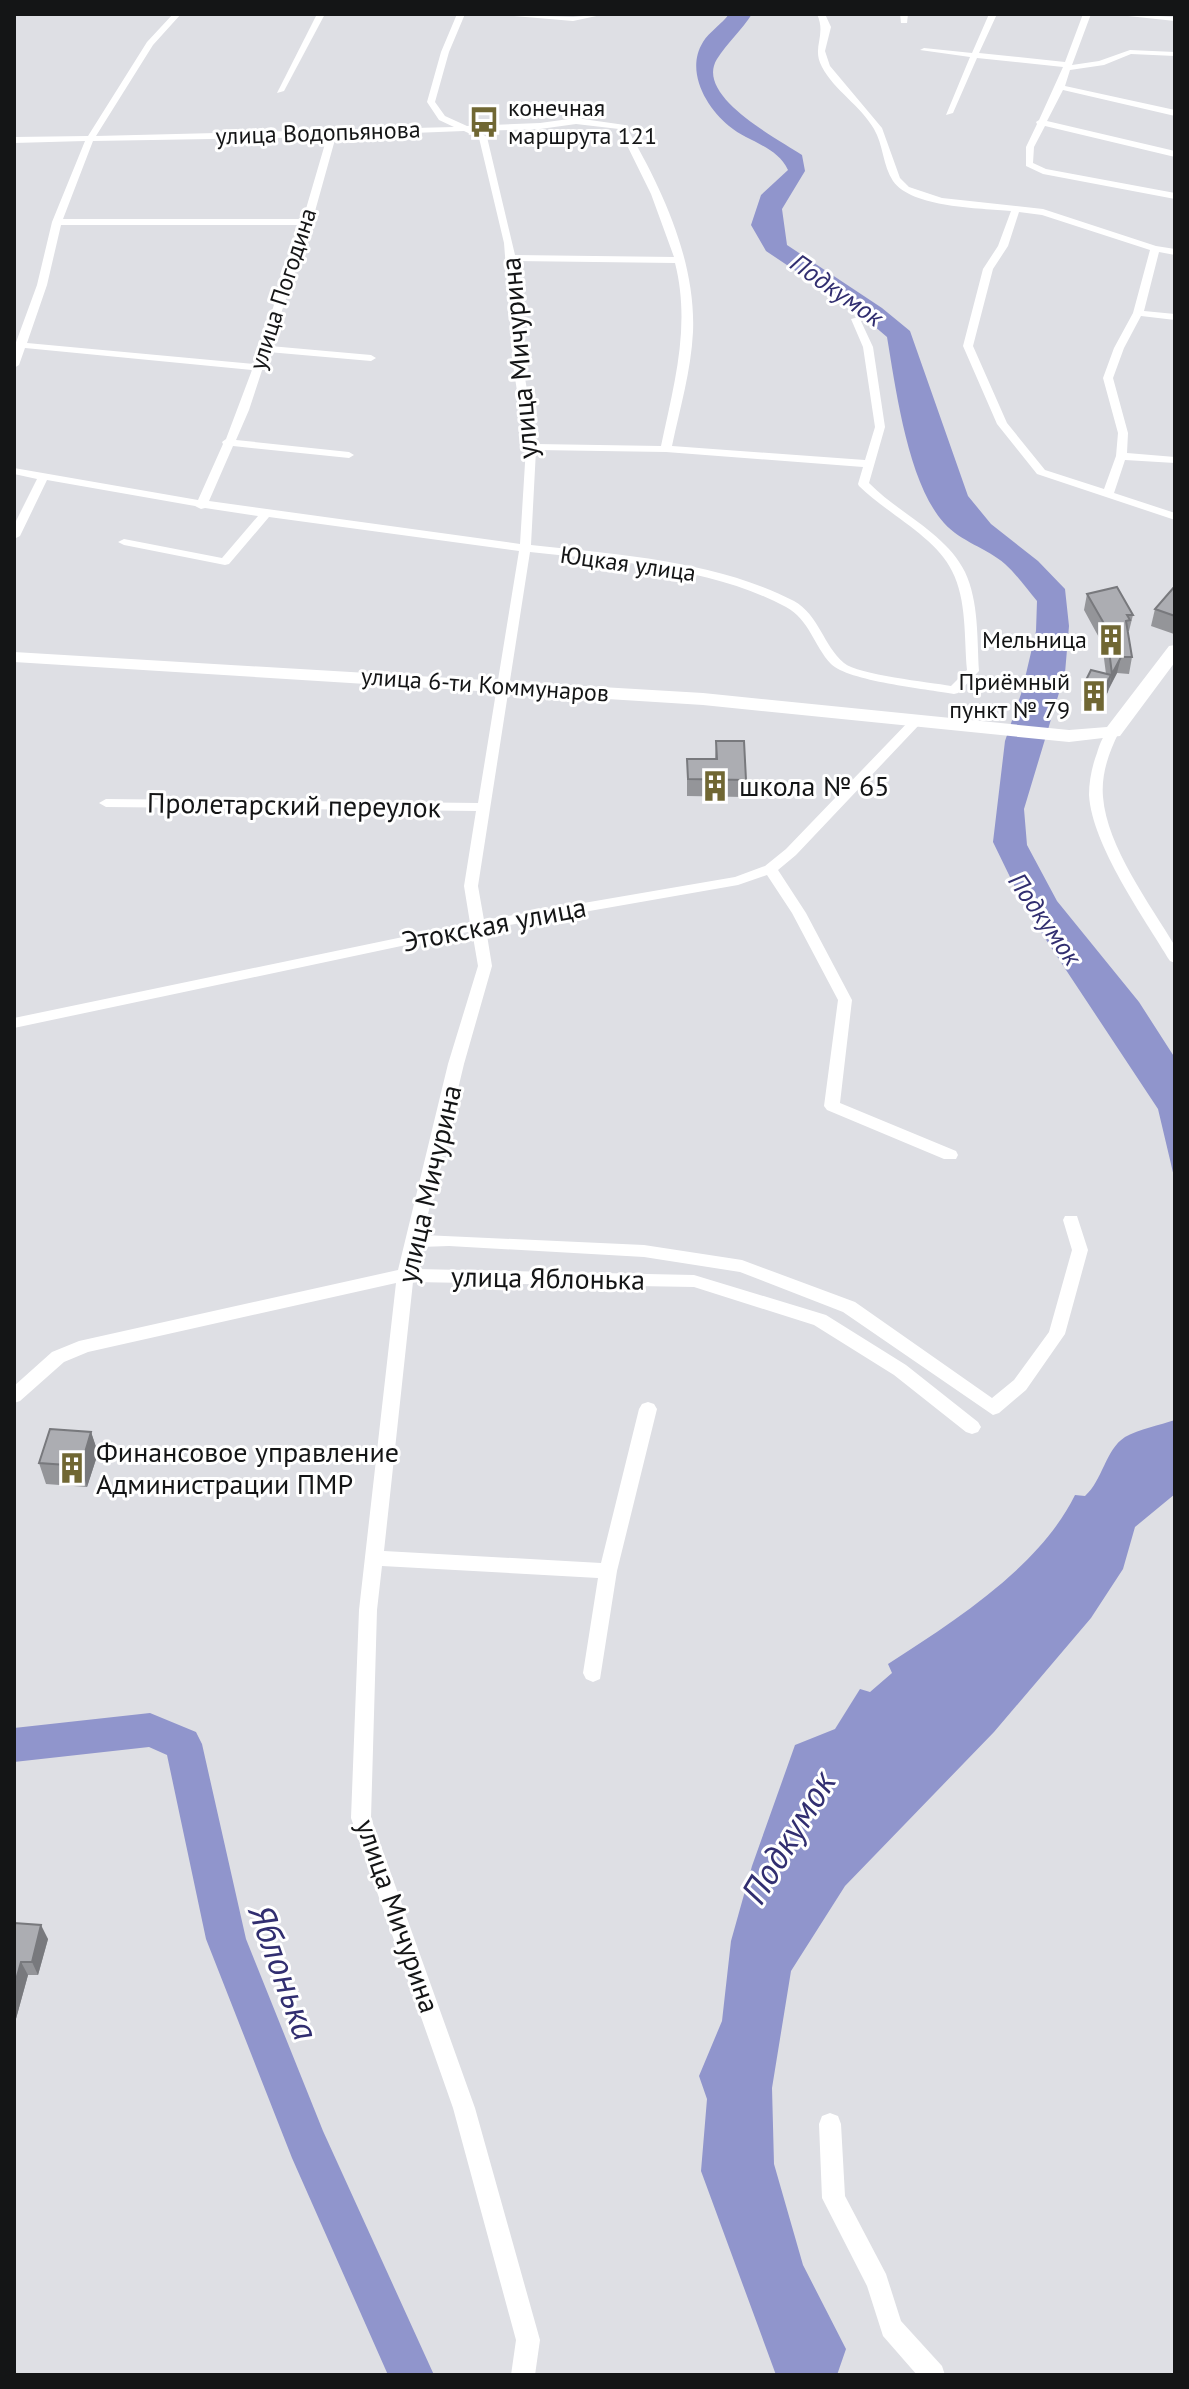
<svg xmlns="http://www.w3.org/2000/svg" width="1189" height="2389" font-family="'PT Sans',sans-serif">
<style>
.water{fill:#9095cc}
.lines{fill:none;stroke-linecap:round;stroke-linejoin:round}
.river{fill:#9095cc;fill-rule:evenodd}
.minor{fill:#fff;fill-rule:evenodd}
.secondary{fill:#fff;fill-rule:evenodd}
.wall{fill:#949599}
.shaded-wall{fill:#78797d}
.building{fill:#acadb2;stroke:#78797d;stroke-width:2}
.labels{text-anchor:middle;stroke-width:6;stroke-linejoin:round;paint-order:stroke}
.far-poi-label{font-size:24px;fill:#141516;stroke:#fff;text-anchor:end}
.far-street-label{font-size:24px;fill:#141516;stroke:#fff}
.far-water-label{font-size:26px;font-style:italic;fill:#312e70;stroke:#fff}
.street-label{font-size:28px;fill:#141516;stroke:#fff}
.poi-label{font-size:28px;fill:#141516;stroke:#fff;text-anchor:start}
.near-water-label{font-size:36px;font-style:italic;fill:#312e70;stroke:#fff}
</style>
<rect width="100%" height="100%" fill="#dedfe4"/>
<g class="water">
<path d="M729 14H752C742 30 727 43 717 59 694 96 778 139 802 155L805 171 782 209 787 245 882 308 910 331 968 496 991 524 1038 561 1065 589 1069 626 1065 673 1024 809 1027 845 1057 901 1139 1002 1175 1058V1181L1158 1109 1025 908 993 842 1005 741 1022 691 1036 631 1037 601C1027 589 1017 575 1005 564 987 548 961 542 944 523 908 483 896 390 887 337L860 314 766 251 751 225 761 195 788 170C777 146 748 142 729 126 706 107 685 71 703 42 709 32 722 24 729 14Z"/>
<path d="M1175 1420V1494L1135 1527 1123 1569 1091 1618 994 1732 845 1886 791 1971 772 2088 774 2164 803 2265 846 2349 837 2375H776L701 2171 707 2099 699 2076 722 2021 731 1941 752 1866 795 1745 835 1729 860 1689 870 1692 892 1673 888 1664C954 1621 1039 1568 1075 1495L1085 1496C1103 1480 1105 1450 1125 1437 1139 1429 1160 1425 1175 1420Z"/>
</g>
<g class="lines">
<path class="river" d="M150 1713 196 1732 202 1744 246 1939 323 2131 434 2375H388L292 2158 206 1939 167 1755 149 1747 14 1762V1728Z"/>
<g class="minor">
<path d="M173 14H181L153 45 96 136 454 127 439 120 427 102 441 52 457 14H465L449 52 435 102 445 116 467 126 540 123 576 118 625 125C661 186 696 260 693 332 691 371 680 408 672 446L865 460 875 427 863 347 851 319 859 317 873 347 885 427 869 483C898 513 946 533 965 572 979 602 977 639 979 671L958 693 954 694C926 689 848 681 831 664 814 646 809 619 786 607 712 567 612 561 530 552L478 886 484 920 735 877 765 866 786 849 912 718H920V724L796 855 778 870 806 913 852 1000 840 1103 956 1151 958 1155 956 1159H944L827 1110 824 1106 838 1000 792 913 767 875 738 885 486 929 492 966 464 1064 423 1235 644 1245 742 1260 855 1302 992 1398 1014 1380 1049 1332 1072 1250 1063 1220 1065 1216H1077L1088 1250 1065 1334 1026 1390 999 1413 993 1415 843 1312 740 1272 644 1257 449 1246 420 1247 415 1269 694 1275 826 1315 906 1365 978 1422 981 1427 978 1432 972 1434 966 1432 894 1375 814 1325 694 1287 413 1282 384 1551 601 1563 639 1409 642 1404 648 1402 654 1404 657 1409 617 1571 600 1679 593 1682 586 1679 583 1673 598 1578 382 1566 377 1610 371 1818 475 2108 540 2340 535 2375H511L516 2340 453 2108 351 1818 359 1610 396 1283 88 1352 64 1362 20 1401 14 1403V1386L52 1352 79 1341 398 1270 448 1064 478 966 472 931 14 1028V1018L470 923 464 886 476 811 106 807 99 803 106 799 478 803 519 551 269 517 229 564 225 565 124 545 118 542 124 539 222 558 258 516 205 508 201 509 195 506 47 480 20 536 14 539V525L37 479 14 474V468L198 500 223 444 222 442 226 439 252 370 25 348 19 365 14 368 15 345 37 285 52 222 85 141 14 143V137L88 136 147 42ZM576 124 619 129 651 194 674 257 515 255 487 137 477 131 540 129ZM464 131 479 138 504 243 514 372 526 447 520 544 209 501 233 446 349 458 354 455 349 452 236 440 249 410 268 352 371 361 376 358 371 355 270 346 312 222 336 136ZM327 137 303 219H63L93 141ZM61 225H301L254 364 27 343 47 285ZM515 261 675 263C691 326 674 384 661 446L536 444 524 372ZM536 450 666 452 863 467 858 484 859 486C886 513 936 537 952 571 967 600 964 638 967 670L951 686C929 682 858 675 844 663 823 645 819 615 794 601 717 561 616 554 531 545Z"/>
<path d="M317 14H325L284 91 277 93Z"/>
<path d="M490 14 573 17 606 14 573 21Z"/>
<path d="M817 14H825L831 27 825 51 830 66 882 128 900 178 909 187 942 198 1043 209 1156 246 1175 249V255L1159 252 1144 311 1175 314V320L1141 316 1124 348 1113 378 1128 433 1127 453 1175 457V463L1125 460 1114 493 1175 513V520L1037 474 997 424 963 346 983 269 998 246 1011 211C980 208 912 208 893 181 883 166 883 144 874 129 861 106 834 90 822 67 811 47 827 36 817 14ZM1019 212 1042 215 1150 250 1133 313 1114 348 1103 378 1118 433 1116 456 1104 489 1045 470 1007 423 973 346 993 269 1008 246Z"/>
<path d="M900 14H908L907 23H901Z"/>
<path d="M989 14H997L979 53 1065 62 1083 14H1091L1072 65 1099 61 1130 50 1175 52V56L1131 54 1104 65 1070 70 1065 86 1175 110V116L1063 90 1047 121 1175 151V157L1045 126 1034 147 1033 163 1046 169 1175 193V199L1043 174 1026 166V147L1037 124 1036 122 1039 120 1063 67 977 58 953 113 946 115 970 57 920 50 924 48 972 53Z"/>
<path d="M1124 14 1175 17V21L1128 16Z"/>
<path d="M1113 728 1119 732C1109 752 1101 774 1103 797 1107 847 1150 904 1175 946V963L1170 961C1144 918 1092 845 1089 795 1089 781 1092 766 1097 753 1100 743 1104 732 1113 728Z"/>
<path d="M830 2113 838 2116 841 2124 845 2196 886 2274 901 2321 942 2366 945 2375H917L883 2336 867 2286 822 2198 819 2124 822 2116Z"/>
</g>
<path class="secondary" d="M1175 645V662L1120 736 1069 742 703 705 14 662V652L703 693 1069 730 1107 727 1169 646Z"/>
</g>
<g class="wall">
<path d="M1175 586V632L1174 634 1151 626 1155 609Z"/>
<path d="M1087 594 1133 615 1129 631H1128L1132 657 1129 674 1117 673 1101 705 1081 701 1084 684 1106 674 1102 643 1084 610Z"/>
<path d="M716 741 746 780 744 797 687 796V759H715Z"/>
<path d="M91 1432 98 1453 87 1487 46 1484 39 1463Z"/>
<path d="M14 1923 48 1939 38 1975H28L14 2026Z"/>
</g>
<g class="shaded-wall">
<path d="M1121 657 1117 673 1108 690 1112 674Z"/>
<path d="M1111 675 1108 692 1101 705 1104 689Z"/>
<path d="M91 1432 98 1453 87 1487 81 1466Z"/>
<path d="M41 1925 48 1939 38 1975 32 1962Z"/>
<path d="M21 1962 28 1975 14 2026V1987Z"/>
</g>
<g class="building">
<path d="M1175 586V616L1155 609Z"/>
<path d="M1117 587 1133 615H1127L1130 620 1126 621 1132 657H1121L1112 674 1106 627 1087 594Z"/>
<path d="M1091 670 1111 675 1104 689 1084 684Z"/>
<path d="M716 741H744L746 780 688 779 687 759H717Z"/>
<path d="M50 1429 91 1432 81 1466 39 1463Z"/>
<path d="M14 1923 41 1925 32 1962H21L14 1987Z"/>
</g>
<defs>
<symbol id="bus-bare" viewBox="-9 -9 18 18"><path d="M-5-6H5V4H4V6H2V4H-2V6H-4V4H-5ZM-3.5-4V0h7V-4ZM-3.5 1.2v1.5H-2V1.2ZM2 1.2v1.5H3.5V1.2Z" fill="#706733" stroke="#fff" stroke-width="2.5" paint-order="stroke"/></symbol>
<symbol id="building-bare" viewBox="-9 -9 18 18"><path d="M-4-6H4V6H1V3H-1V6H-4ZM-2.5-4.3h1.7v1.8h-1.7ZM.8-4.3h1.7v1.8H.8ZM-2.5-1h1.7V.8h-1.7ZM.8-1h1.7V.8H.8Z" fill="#706733" stroke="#fff" stroke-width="2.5" paint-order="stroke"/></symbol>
</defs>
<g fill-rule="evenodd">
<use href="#bus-bare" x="462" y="100" width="44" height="44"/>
<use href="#building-bare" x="1089" y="618" width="44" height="44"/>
<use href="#building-bare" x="1072" y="674" width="44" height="44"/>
<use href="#building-bare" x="693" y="764" width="44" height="44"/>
<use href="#building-bare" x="50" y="1446" width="44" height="44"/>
</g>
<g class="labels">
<g class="far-poi-label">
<text x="508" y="116" text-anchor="start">конечная<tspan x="508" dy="28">маршрута 121</tspan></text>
<text x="1087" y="648">Мельница</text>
<text x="1070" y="690">Приёмный<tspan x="1070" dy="28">пункт № 79</tspan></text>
</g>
<g class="far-street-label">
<text transform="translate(318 133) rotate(-2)" y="8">улица Водопьянова</text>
<text transform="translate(283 289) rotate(-72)" y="8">улица Погодина</text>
<text transform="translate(628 564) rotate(8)" y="8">Юцкая улица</text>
<text transform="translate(485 685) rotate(4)" y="8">улица 6-ти Коммунаров</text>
</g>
<g class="far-water-label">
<text transform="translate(837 290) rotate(35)" y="9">Подкумок</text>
<text transform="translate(1045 919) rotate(55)" y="9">Подкумок</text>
</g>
<g class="street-label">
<text transform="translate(519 358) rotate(-95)" y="10">улица Мичурина</text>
<text transform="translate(294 805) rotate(1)" y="10">Пролетарский переулок</text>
<text transform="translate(494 924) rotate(-11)" y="10">Этокская улица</text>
<text transform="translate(429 1184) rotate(-77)" y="10">улица Мичурина</text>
<text transform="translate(548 1278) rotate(1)" y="10">улица Яблонька</text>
<text transform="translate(398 1916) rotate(71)" y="10">улица Мичурина</text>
</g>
<g class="poi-label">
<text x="739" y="796">школа № 65</text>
<text x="96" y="1462">Финансовое управление<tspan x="96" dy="32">Администрации ПМР</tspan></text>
</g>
<g class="near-water-label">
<text transform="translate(788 1837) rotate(-59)" y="13">Подкумок</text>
<text transform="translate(284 1972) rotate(70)" y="13">Яблонька</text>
</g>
</g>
<rect width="1189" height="2389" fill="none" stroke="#141516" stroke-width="32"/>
</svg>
